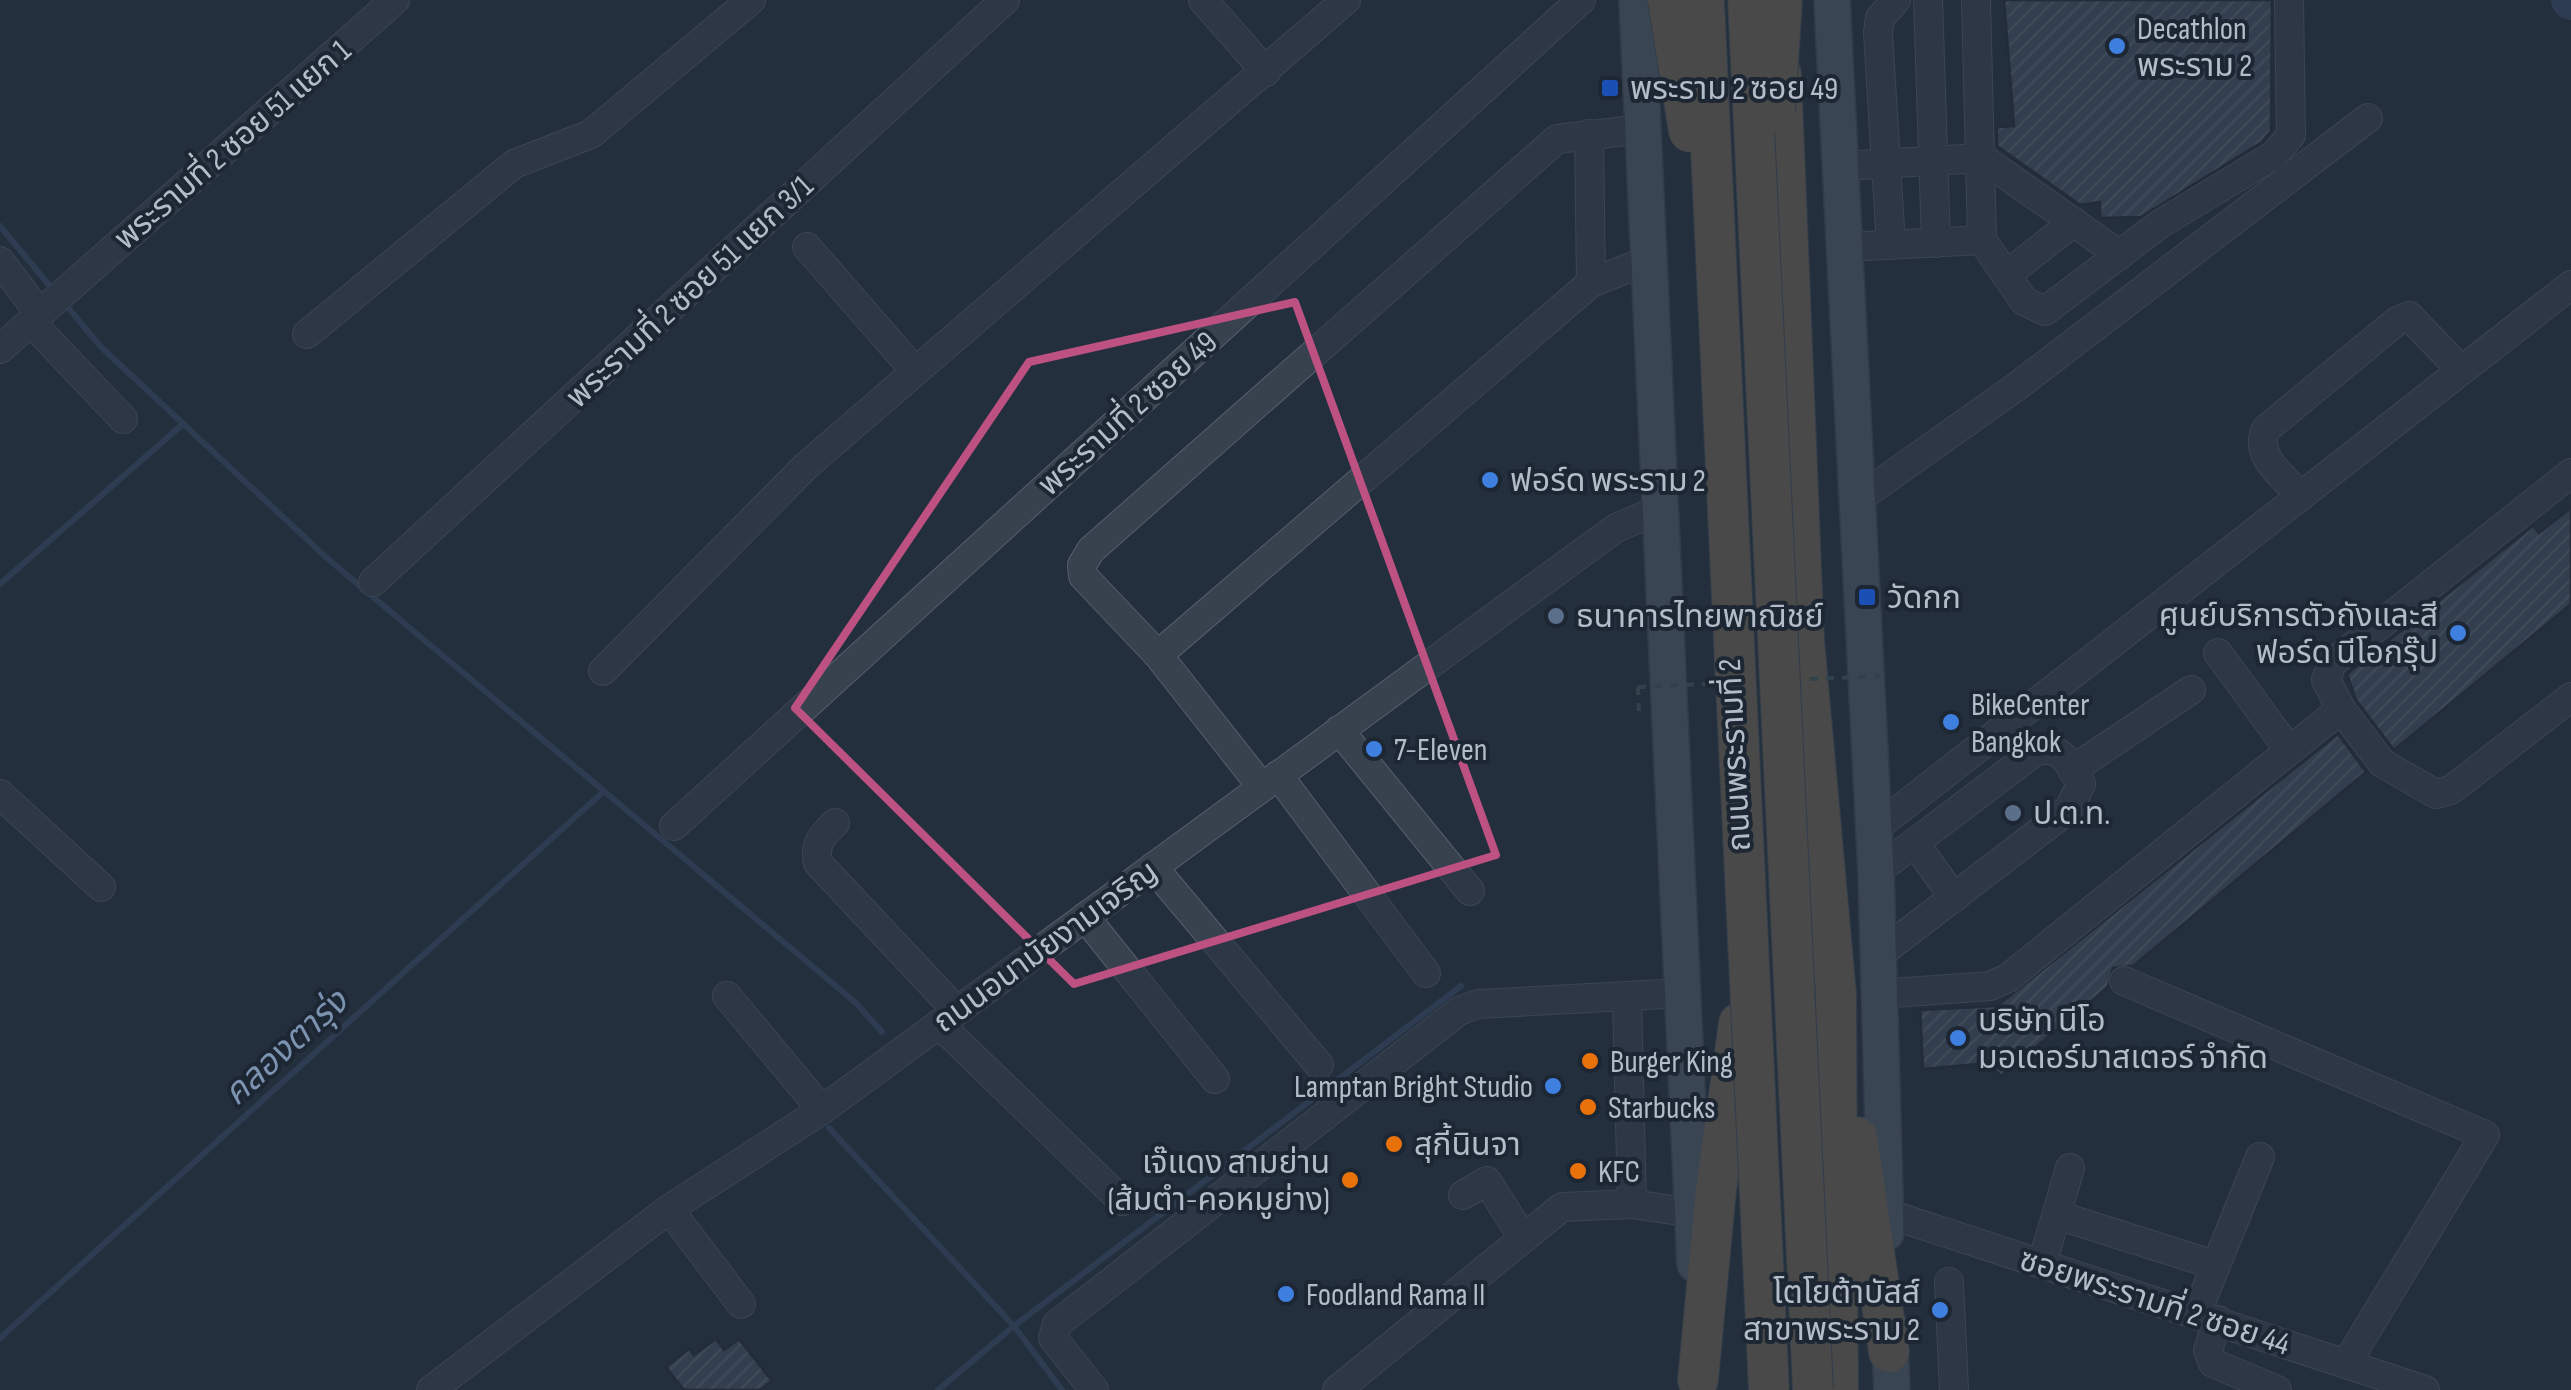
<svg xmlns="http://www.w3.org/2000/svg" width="2571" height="1390" font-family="'Sofia Sans Condensed','Noto Sans Thai',sans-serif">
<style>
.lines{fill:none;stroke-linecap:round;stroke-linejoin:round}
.stream{stroke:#394c67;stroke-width:6}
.river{stroke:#394c67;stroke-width:38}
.building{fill:url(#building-hatch);stroke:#1f2835;stroke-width:2.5}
.minor-casing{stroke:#565f6c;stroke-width:30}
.major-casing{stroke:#414a57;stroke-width:38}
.highway-casing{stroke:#434c59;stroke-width:42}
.path{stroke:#44595c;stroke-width:4;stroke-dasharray:8 8;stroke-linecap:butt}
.minor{stroke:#38414e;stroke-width:28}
.major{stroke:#56606e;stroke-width:35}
.highway{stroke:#746855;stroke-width:40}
.highway-bridge-casing{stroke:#434c59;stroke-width:42;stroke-linecap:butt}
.path-bridge{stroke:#44595c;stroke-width:4;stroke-dasharray:8 8;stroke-linecap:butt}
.highway-bridge{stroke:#746855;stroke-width:40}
.marked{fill:none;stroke:#bd5182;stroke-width:8;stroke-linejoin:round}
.shop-dot{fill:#3f7fe0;stroke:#1d2633;stroke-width:4}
.transit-dot{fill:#1a4fb4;stroke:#1d2633;stroke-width:4}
.service-dot{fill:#5c6f8a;stroke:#1d2633;stroke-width:4}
.food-dot{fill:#e8710a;stroke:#1d2633;stroke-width:4}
.labels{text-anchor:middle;stroke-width:8;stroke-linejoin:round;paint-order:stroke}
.poi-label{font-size:32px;fill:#b4bcc9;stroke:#1d2633;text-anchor:start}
.street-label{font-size:32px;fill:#b4bcc9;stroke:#1d2633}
.water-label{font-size:35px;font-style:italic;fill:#7c92b1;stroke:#1d2633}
</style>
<defs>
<pattern id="building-hatch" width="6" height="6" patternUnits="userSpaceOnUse" patternTransform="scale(2.5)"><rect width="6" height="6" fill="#455162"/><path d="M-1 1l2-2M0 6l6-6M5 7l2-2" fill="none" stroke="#5d6877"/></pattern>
</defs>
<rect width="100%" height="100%" fill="#242f3e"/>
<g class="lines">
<g class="stream">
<path d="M0 226 54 291"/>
<path d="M65 304 101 347 328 559 856 1003 882 1032"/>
<path d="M0 584 183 424"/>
<path d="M829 1128 1014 1326 1062 1390"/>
<path d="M0 1338 603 792"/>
<path d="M938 1390 1014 1326 1461 986"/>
</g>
<path class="river" d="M2570 0 2571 1"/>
</g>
<g class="building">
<path d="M2004 0H2272L2271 131 2262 142 2141 217 2100 218V202L2080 205 1997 146V127L2014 126Z"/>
<path d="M2571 508V604L2394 750 2356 700 2347 674 2533 526 2539 533Z"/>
<path d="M2338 734 2366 772 2133 966 2113 968 2108 987 2001 1076 1989 1063 1923 1069 1920 1010 1997 1006Z"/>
<path d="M716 1339 724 1350 739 1339 772 1381 760 1390H684L666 1367 689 1349 694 1355Z"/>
</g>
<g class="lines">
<defs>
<g id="minor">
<path d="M1203 0 1266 72"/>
<path d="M1928 0 1936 243"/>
<path d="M1976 0 1982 240 2024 301 2045 311 2160 224 2274 155 2291 135 2289 0"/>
<path d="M1589 134 1591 283"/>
<path d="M1841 166 1982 158 2120 255"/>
<path d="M1891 245 1878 33 1880 18 1896 0"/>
<path d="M807 247 915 371"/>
<path d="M1845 247 1982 240"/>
<path d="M0 261 40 314"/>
<path d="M2006 275 2074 222"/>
<path d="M31 322 123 419"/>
<path d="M307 334 514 164 591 134 751 0"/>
<path d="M0 349 395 0"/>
<path d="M2301 496C2283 476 2253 456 2266 429L2397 321 2409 316 2461 370"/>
<path d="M1858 499 2016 387 2368 118"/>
<path d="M373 582 1005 0"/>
<path d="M2218 653 2289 750"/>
<path d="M1158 655 1591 283 1651 259"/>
<path d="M603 671 806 466 1346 0"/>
<path d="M2341 709 2326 680 2332 663 2571 473"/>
<path d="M1339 730 1470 891"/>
<path d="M2072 770 2191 690"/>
<path d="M1278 775 1426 973"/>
<path d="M1262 787 1158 655 1083 576 1082 565 1091 550 1557 139 1643 129"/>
<path d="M0 794 101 887"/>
<path d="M835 823C822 836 814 843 818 863L957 1011"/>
<path d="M674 826 1581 0"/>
<path d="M1873 830 2571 285"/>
<path d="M1915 843 1954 898"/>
<path d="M1153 867 1319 1065"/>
<path d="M1876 872 2036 751C2063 745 2069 763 2081 784L2069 809 1877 956"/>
<path d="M1085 917 1215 1079"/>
<path d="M2124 981 2485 1135 2346 1364"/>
<path d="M1879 994 1990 986 2008 978 2341 709 2382 763 2436 794 2451 790 2571 697"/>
<path d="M727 996 822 1110"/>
<path d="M1627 999 1632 1204"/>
<path d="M939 1024 1122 1201"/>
<path d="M1463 1195 1487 1181 1523 1238"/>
<path d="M669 1209 741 1304"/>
<path d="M1886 1213 2425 1390"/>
<path d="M2057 1215 2215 1265"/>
<path d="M2042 1264 2070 1168"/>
<path d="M1949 1282 1954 1390"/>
<path d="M2197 1312 2260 1157"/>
<path d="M2218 1320 2208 1350 2213 1363 2277 1390"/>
<path d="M431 1390 669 1209 822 1110 1616 528 1663 508"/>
<path d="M1094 1390 1053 1338 1057 1324 1459 1011 1478 1004 1683 993"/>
<path d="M1337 1390 1562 1207 1632 1204 1693 1213"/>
</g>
<g id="major">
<path d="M1637 0 1695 1264"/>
<path d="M1832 0 1876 872 1886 1233"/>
<path d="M1889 1325 1892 1390"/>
</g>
<g id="highway">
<path d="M1781 74 1804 640 1836 994 1838 1390"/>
<path d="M1857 1137 1889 1352"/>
<path d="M1698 1380 1716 1190 1739 1023"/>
</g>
</defs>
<use href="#minor" class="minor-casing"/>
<use href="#major" class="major-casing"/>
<use href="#highway" class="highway-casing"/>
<path class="path" d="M1638 687 1639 714"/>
<use href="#minor" class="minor"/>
<use href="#major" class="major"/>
<use href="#highway" class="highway"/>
<defs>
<g id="highway-bridge">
<path d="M1668 0 1689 132"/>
<path d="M1704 0 1769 1390"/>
<path d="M1748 0 1813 1390"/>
<path d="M1775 111 1782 0"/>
</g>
</defs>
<use href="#highway-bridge" class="highway-bridge-casing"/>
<g class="path-bridge">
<path d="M1810 679 1880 676"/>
<path d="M1638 687 1706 684"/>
</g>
<use href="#highway-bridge" class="highway-bridge"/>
</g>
<path d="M0 0H2571V1390H0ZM1295 302 1496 855 1074 984 795 708 1029 362Z" fill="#242f3e" fill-opacity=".55" fill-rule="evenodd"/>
<path class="marked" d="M1295 302 1496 855 1074 984 795 708 1029 362Z"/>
<g class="shop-dot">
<circle cx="2117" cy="46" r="10"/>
<circle cx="1490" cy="480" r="10"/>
<circle cx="2458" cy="633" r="10"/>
<circle cx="1951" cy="722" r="10"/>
<circle cx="1374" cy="749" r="10"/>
<circle cx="1958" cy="1038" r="10"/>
<circle cx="1553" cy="1086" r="10"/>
<circle cx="1286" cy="1294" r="10"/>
<circle cx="1940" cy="1310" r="10"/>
</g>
<g class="transit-dot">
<rect x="1600" y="78" width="20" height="20" rx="5"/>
<rect x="1857" y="587" width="20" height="20" rx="5"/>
</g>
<g class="service-dot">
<circle cx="1556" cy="616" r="10"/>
<circle cx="2013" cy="813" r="10"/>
</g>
<g class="food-dot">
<circle cx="1590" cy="1061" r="10"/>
<circle cx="1588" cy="1107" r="10"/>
<circle cx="1394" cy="1144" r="10"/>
<circle cx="1578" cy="1171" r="10"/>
<circle cx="1350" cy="1180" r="10"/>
</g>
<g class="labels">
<g class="poi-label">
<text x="2137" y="39">Decathlon<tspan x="2137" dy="37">พระราม 2</tspan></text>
<text x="1630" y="99">พระราม 2 ซอย 49</text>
<text x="1510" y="491">ฟอร์ด พระราม 2</text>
<text x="1887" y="608">วัดกก</text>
<text x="2438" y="626" text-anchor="end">ศูนย์บริการตัวถังและสี<tspan x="2438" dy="37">ฟอร์ด นีโอกรุ๊ป</tspan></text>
<text x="1576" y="627">ธนาคารไทยพาณิชย์</text>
<text x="1971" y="715">BikeCenter<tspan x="1971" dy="37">Bangkok</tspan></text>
<text x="1394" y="760">7-Eleven</text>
<text x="2033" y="824">ป.ต.ท.</text>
<text x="1978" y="1031">บริษัท นีโอ<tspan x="1978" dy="37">มอเตอร์มาสเตอร์ จำกัด</tspan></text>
<text x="1610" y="1072">Burger King</text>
<text x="1533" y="1097" text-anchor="end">Lamptan Bright Studio</text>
<text x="1608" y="1118">Starbucks</text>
<text x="1414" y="1155">สุกี้นินจา</text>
<text x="1330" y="1173" text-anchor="end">เจ๊แดง สามย่าน<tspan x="1330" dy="37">(ส้มตำ-คอหมูย่าง)</tspan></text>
<text x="1598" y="1182">KFC</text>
<text x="1920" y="1303" text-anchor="end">โตโยต้าบัสส์<tspan x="1920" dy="37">สาขาพระราม 2</tspan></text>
<text x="1306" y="1305">Foodland Rama II</text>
</g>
<g class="street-label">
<text transform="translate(232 144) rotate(-41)" y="11">พระรามที่ 2 ซอย 51 แยก 1</text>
<text transform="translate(689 291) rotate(-43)" y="11">พระรามที่ 2 ซอย 51 แยก 3/1</text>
<text transform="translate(1127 413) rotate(-42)" y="11">พระรามที่ 2 ซอย 49</text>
<text transform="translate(1734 755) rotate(-93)" y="11">ถนนพระรามที่ 2</text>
<text transform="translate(1045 946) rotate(-36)" y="11">ถนนอนามัยงามเจริญ</text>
<text transform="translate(2155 1301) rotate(18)" y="11">ซอยพระรามที่ 2 ซอย 44</text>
</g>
<g class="water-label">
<text transform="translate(285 1047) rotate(-42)" y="12">คลองตารุ่ง</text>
</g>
</g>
</svg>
